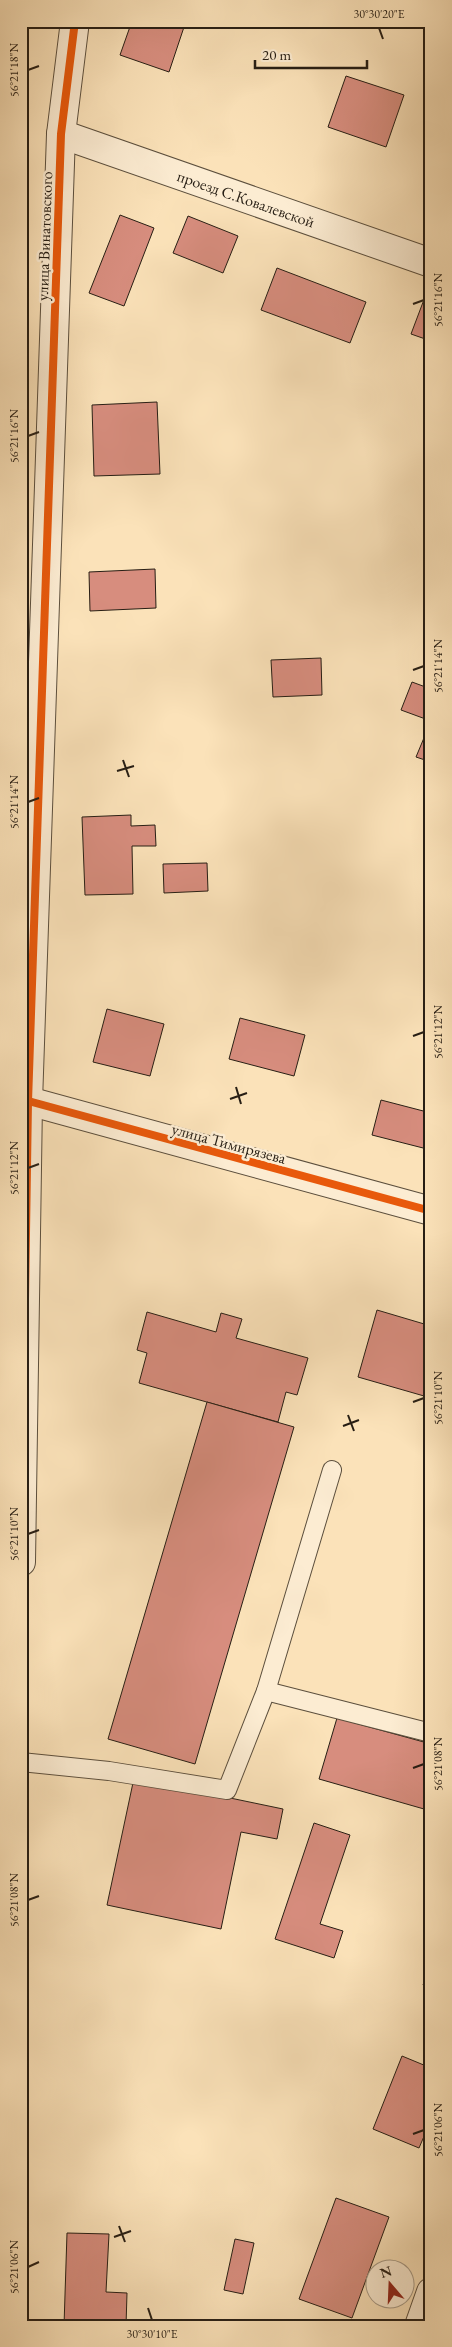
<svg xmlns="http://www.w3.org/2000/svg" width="452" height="2347" font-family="'EB Garamond',serif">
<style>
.building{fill:#d78d7e;stroke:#271e14}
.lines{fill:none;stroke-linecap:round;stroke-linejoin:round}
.service-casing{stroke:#5c4f3d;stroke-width:20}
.minor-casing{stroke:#5c4f3d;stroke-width:30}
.service{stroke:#fcecd2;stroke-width:18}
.minor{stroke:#fcecd2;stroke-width:28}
.cycleway-casing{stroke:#fcecd2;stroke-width:11}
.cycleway{stroke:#e8590c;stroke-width:8}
.ticks{fill:none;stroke:#271e14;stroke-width:2}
.labels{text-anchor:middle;stroke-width:5;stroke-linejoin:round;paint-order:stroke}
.street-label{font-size:16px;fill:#271e14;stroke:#fcecd2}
.neatline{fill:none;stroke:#271e14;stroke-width:2}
.ticks-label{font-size:12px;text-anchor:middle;fill:#271e14}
</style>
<rect width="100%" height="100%" fill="#fbe2b9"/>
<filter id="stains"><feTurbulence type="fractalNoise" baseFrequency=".004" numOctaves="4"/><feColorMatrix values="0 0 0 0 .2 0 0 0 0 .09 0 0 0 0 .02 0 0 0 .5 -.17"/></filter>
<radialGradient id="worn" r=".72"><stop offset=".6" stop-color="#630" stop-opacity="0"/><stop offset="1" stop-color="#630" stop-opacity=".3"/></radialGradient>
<g class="building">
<path d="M132 21H146L164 27 166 21H186L169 72 120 55Z"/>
<path d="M346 76 404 95 386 147 328 127Z"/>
<path d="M120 215 154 228 124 306 89 293Z"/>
<path d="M188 216 238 236 223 273 173 253Z"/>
<path d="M277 268 366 302 350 343 261 310Z"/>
<path d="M431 281V341L411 334Z"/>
<path d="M157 402 160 474 94 476 92 405Z"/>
<path d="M155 569 156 608 90 611 89 572Z"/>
<path d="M321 658 322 695 273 697 271 660Z"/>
<path d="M412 682 431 689V762L416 757 431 721 401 710Z"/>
<path d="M131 815V826L155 825 156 846H132L133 894 85 895 82 817Z"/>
<path d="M207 863 208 891 164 893 163 864Z"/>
<path d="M107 1009 164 1024 150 1076 93 1062Z"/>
<path d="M240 1018 305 1035 294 1076 229 1059Z"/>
<path d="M381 1100 431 1113V1150L372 1135Z"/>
<path d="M377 1310 431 1326V1398L358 1377Z"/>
<path d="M147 1312 216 1332 221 1313 242 1319 236 1338 308 1358 297 1395 286 1392 278 1422 139 1383 147 1353 137 1350Z"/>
<path d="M207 1402 294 1427 195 1764 108 1739Z"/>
<path d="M337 1718 431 1744V1811L319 1779Z"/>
<path d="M134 1778 283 1809 277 1839 241 1832 221 1929 107 1905Z"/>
<path d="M314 1823 350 1835 320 1924 343 1931 334 1958 275 1939Z"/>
<path d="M431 1964V1988L423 1985Z"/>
<path d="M402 2056 431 2068V2120L419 2148 373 2129Z"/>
<path d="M336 2198 389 2217 352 2318 299 2299Z"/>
<path d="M67 2233 109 2234 106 2292 127 2293 126 2326H64Z"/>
<path d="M235 2239 254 2243 243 2294 224 2290Z"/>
</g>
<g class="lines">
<defs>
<g id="service">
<path d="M266 1691 431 1733"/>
<path d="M21 1762 109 1771 227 1790 266 1691 332 1470"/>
</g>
<g id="minor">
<path id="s1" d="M61 134 431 263"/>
<path d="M21 1099 431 1211"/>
<path d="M21 1562 28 1102 61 134 75 21"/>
<path d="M419 2326 431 2292"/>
</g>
</defs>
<use href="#service" class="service-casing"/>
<use href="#minor" class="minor-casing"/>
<use href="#service" class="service"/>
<use href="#minor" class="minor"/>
<defs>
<g id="cycleway">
<path d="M21 1099 431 1211"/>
<path d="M21 1562 28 1102 61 134 75 21"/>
</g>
</defs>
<use href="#cycleway" class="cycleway-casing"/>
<use href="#cycleway" class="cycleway"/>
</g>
<path class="ticks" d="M379 28 383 39M28 70 39 66M413 304 424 300M28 436 39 432M413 670 424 666M123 760 129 777M117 771 134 766M28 802 39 798M413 1036 424 1032M236 1087 241 1104M230 1099 247 1093M28 1168 39 1164M413 1402 424 1398M348 1415 354 1431M343 1426 359 1420M28 1534 39 1530M413 1768 424 1764M28 1900 39 1896M413 2134 424 2130M119 2226 125 2242M114 2237 131 2231M28 2267 39 2262M148 2308 152 2320"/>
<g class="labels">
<g class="street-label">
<text dy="6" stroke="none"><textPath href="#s1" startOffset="196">проезд С.Ковалевской</textPath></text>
<text transform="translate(44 236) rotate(-88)" y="6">улица Винатовского</text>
<text transform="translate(229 1143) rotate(15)" y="6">улица Тимирязева</text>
</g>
</g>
<rect width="452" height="2347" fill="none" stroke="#fbe2b9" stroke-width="55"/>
<g transform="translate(390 2284) rotate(341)"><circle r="24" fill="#fcecd2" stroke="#a79a86"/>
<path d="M0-4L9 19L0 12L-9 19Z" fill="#8f2418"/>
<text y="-8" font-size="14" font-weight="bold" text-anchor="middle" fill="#271e14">N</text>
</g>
<path d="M255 60v8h112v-8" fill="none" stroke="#271e14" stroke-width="2.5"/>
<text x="262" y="60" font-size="15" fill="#271e14" stroke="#fcecd2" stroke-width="4" paint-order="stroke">20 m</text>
<rect x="28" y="28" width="396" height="2292" class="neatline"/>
<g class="ticks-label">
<text x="379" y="18">30°30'20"E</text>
<text transform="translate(14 70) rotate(-90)" y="4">56°21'18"N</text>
<text transform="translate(438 300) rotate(-90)" y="4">56°21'16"N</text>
<text transform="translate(14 436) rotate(-90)" y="4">56°21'16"N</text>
<text transform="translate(438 666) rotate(-90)" y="4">56°21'14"N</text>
<text transform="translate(14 802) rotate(-90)" y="4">56°21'14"N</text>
<text transform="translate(438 1032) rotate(-90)" y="4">56°21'12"N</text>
<text transform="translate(14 1168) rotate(-90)" y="4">56°21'12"N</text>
<text transform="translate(438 1398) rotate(-90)" y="4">56°21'10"N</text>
<text transform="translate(14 1534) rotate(-90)" y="4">56°21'10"N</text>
<text transform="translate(438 1764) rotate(-90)" y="4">56°21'08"N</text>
<text transform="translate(14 1900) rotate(-90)" y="4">56°21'08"N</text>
<text transform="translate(438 2130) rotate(-90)" y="4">56°21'06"N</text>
<text transform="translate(14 2267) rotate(-90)" y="4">56°21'06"N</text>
<text x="152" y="2338">30°30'10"E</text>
</g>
<rect width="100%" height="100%" filter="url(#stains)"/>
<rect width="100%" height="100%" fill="url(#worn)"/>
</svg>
